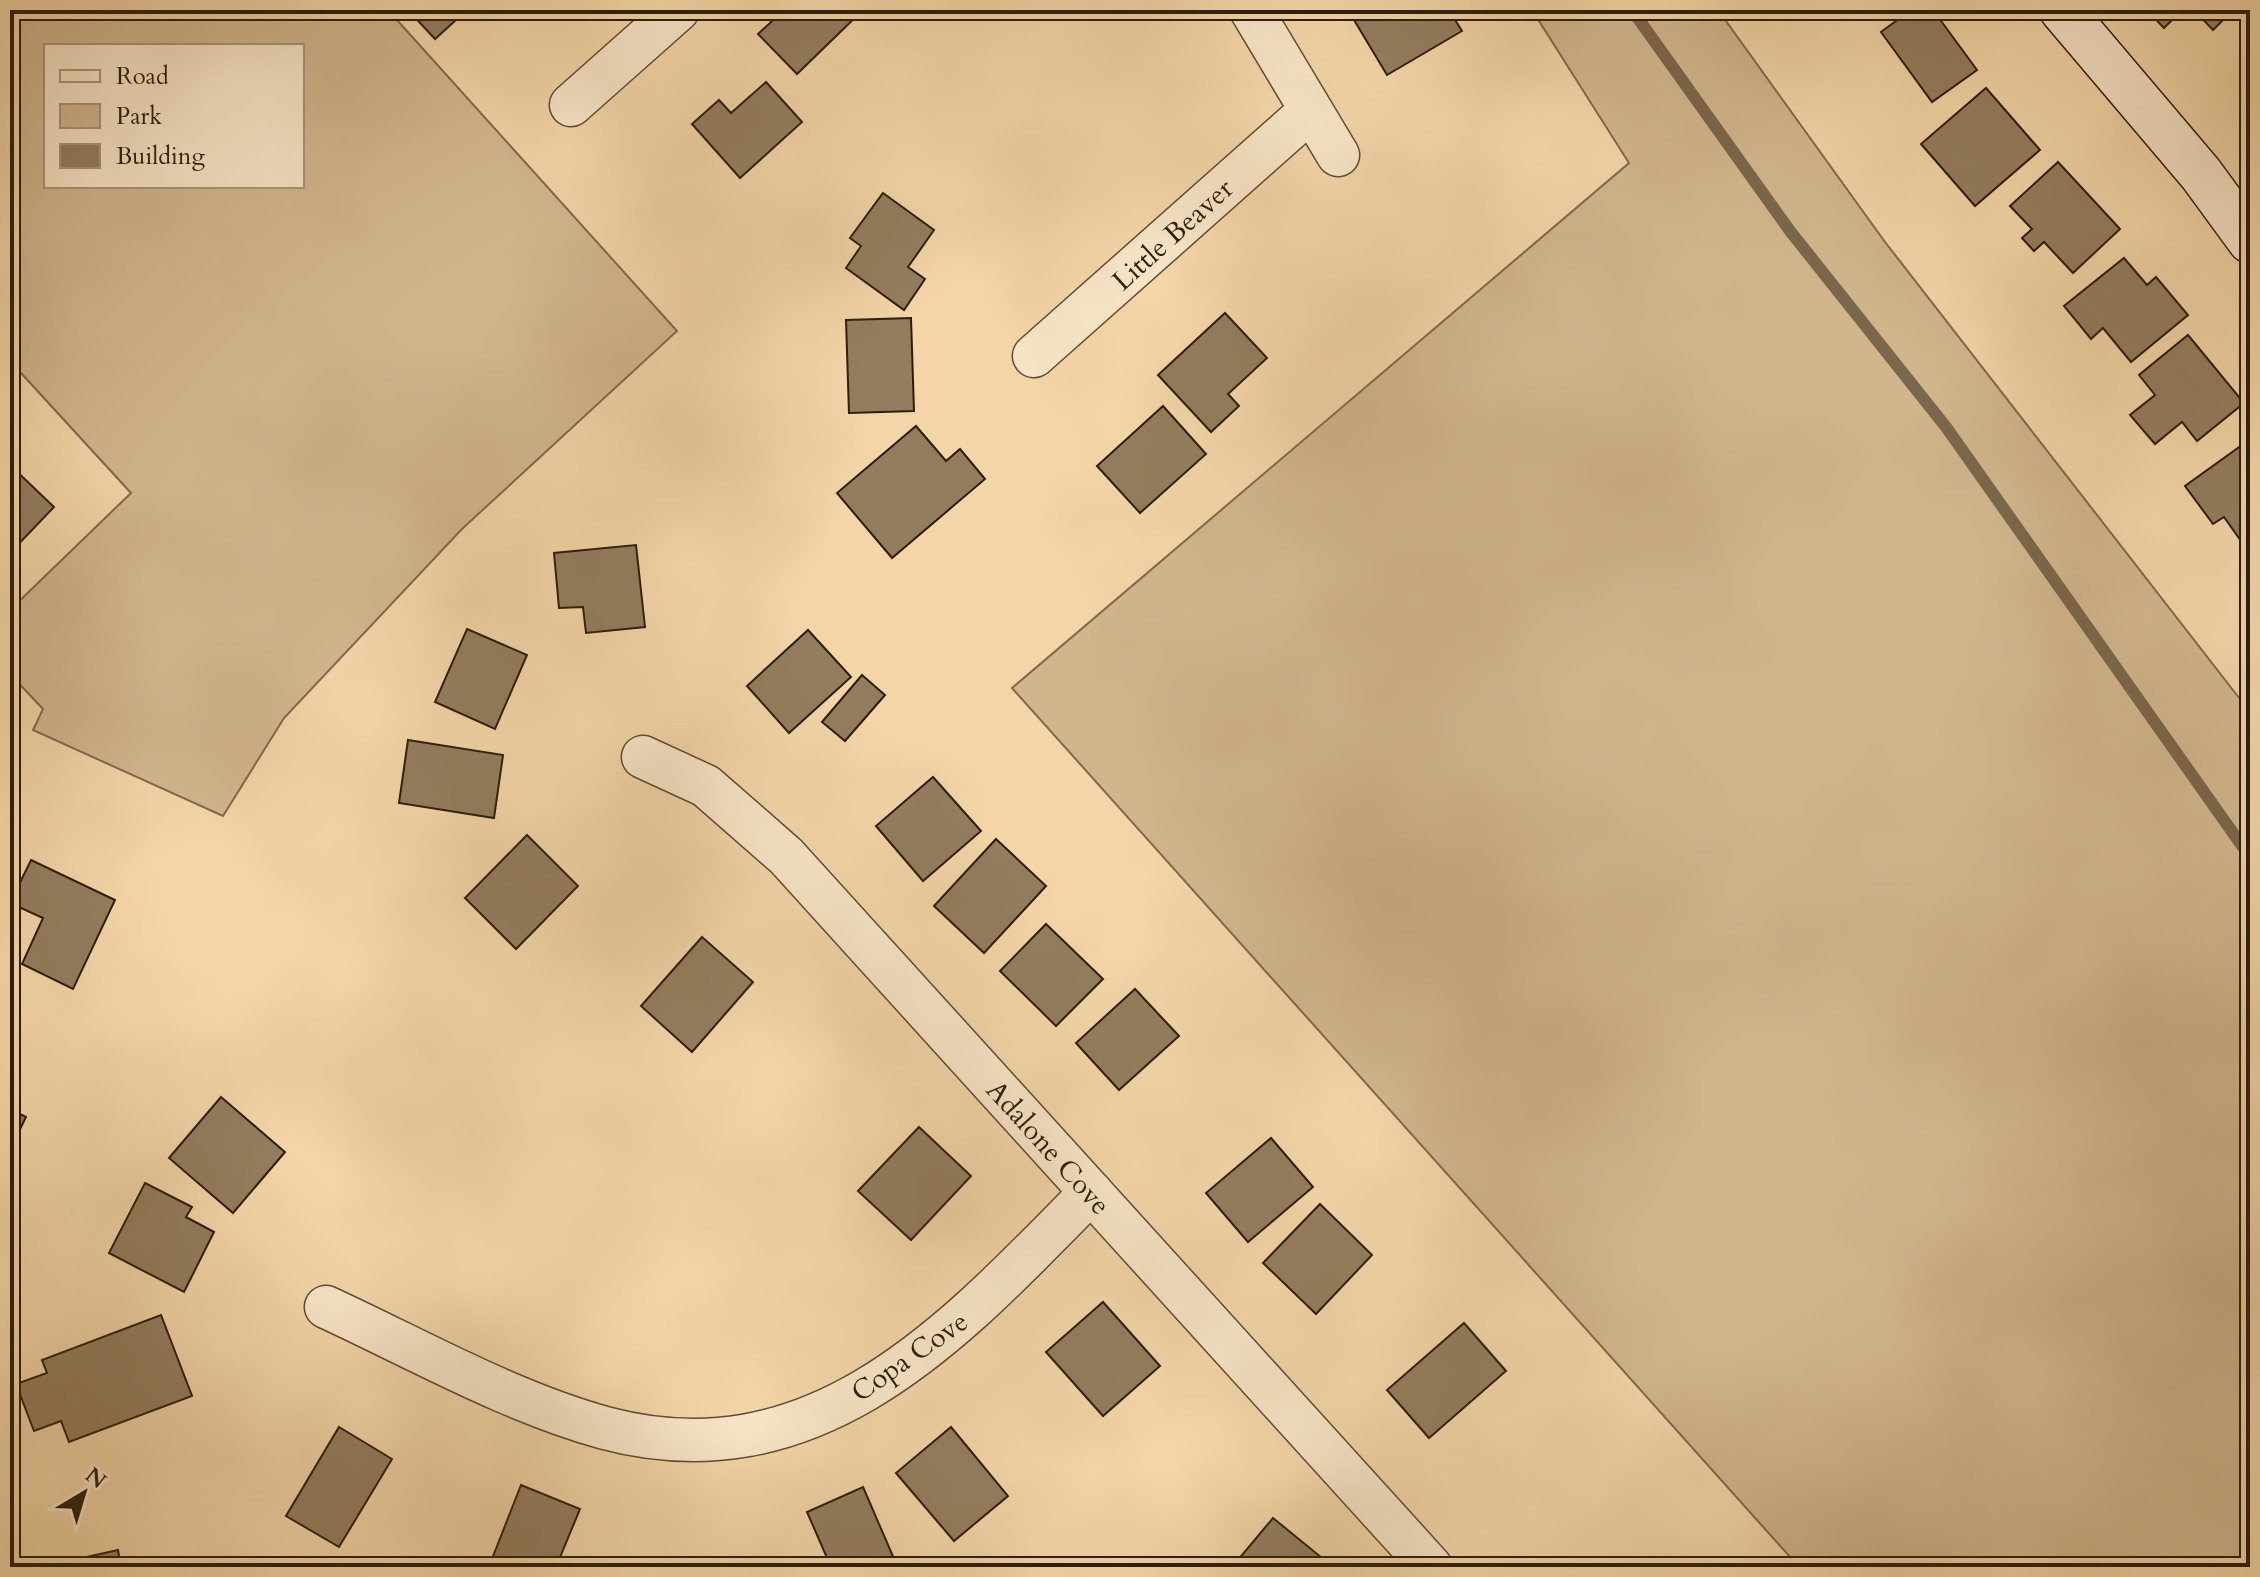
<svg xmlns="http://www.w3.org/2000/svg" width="2260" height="1577" font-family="Cardo,serif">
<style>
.green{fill:#d1b68d;stroke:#7e6a4e;stroke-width:2;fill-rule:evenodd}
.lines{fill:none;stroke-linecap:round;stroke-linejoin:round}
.stream{stroke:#7b674b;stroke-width:12}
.building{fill:#937d5e;stroke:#2c1e0e;stroke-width:2}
.street-casing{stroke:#5e4c34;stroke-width:45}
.secondary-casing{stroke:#2c1e0e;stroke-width:47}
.street{stroke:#f7e4c6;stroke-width:42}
.secondary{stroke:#f7e4c6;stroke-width:44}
.labels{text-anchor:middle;stroke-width:6;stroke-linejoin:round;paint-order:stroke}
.street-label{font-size:28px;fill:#2c1e0e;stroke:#f7e4c6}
</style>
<rect width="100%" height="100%" fill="#f3d5a7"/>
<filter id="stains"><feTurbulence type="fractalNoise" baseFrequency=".0025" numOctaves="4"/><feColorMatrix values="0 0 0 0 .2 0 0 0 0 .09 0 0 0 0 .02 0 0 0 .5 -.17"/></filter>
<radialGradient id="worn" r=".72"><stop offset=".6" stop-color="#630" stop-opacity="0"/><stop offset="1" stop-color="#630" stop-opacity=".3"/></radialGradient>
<g class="green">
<path d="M10 10H388L677 331 462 529 284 718 223 816 33 730 43 709 10 674V610L131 493 10 361ZM46 46H302V186H46Z"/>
<path d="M1532 10H1718L1885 242 2250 712V1567H1799L1012 688 1629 163Z"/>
</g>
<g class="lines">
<path class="stream" d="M1632 10 1790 231 1946 427 2250 857"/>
</g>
<g class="building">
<path d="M408 10H467L435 39Z"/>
<path d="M784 10H863L797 74 758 34Z"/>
<path d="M1348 10H1449L1462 31 1387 75Z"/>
<path d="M1911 10H1933L1977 70 1932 102 1881 32Z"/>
<path d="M2147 10H2182L2164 28Z"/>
<path d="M2194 10H2233L2213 30Z"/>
<path d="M766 82 802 122 740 178 692 124 719 100 731 113Z"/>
<path d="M1986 88 2040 150 1975 206 1921 144Z"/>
<path d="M2058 162 2120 229 2073 273 2044 242 2034 251 2022 238 2032 229 2010 206Z"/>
<path d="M883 193 934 230 908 267 925 279 904 310 846 268 861 246 850 238Z"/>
<path d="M2124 258 2147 285 2156 277 2188 315 2131 362 2103 328 2091 339 2064 306Z"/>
<path d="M1225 313 1267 358 1228 394 1239 406 1211 432 1158 375Z"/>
<path d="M911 318 914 411 849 413 846 320Z"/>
<path d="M2188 335 2244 403 2197 441 2182 422 2155 444 2130 415 2155 395 2139 375Z"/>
<path d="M1163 406 1206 454 1140 513 1097 466Z"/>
<path d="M916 426 946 461 960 449 985 479 892 558 837 493Z"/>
<path d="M2249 440 2250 550 2248 551 2224 517 2213 524 2185 486Z"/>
<path d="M10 465 54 507 10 553Z"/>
<path d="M636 545 645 627 586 633 583 607 559 608 554 553Z"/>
<path d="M467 629 527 655 495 729 435 702Z"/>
<path d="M808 630 851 677 789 733 747 686Z"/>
<path d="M862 675 885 695 845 741 822 722Z"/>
<path d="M408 740 503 755 494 818 399 803Z"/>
<path d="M933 777 981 831 923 881 876 826Z"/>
<path d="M527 835 578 886 516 949 465 898Z"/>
<path d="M996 839 1046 886 984 953 934 906Z"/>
<path d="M31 860 115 900 73 989 22 964 43 918 10 903Z"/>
<path d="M1046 924 1103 979 1056 1026 1000 971Z"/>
<path d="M702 937 753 982 692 1052 641 1006Z"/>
<path d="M1135 989 1179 1036 1119 1090 1076 1043Z"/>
<path d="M221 1097 285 1152 233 1213 169 1158Z"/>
<path d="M10 1109 26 1117 10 1150Z"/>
<path d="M919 1127 971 1176 911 1240 858 1191Z"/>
<path d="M1271 1138 1313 1187 1248 1242 1206 1193Z"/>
<path d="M145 1183 192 1207 186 1217 214 1232 184 1292 109 1253Z"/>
<path d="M1320 1204 1372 1255 1316 1314 1263 1263Z"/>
<path d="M1103 1302 1160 1366 1103 1416 1046 1352Z"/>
<path d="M161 1315 192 1396 69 1442 61 1421 34 1431 16 1384 47 1373 42 1360Z"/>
<path d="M1464 1323 1506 1371 1429 1438 1387 1390Z"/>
<path d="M339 1427 392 1459 339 1547 286 1516Z"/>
<path d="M951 1427 1008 1496 954 1541 896 1473Z"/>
<path d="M521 1485 580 1509 556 1567 490 1564Z"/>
<path d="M863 1487 895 1561 882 1567H831L807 1512Z"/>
<path d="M1273 1518 1333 1567H1232Z"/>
<path d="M118 1550 121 1567H55V1564Z"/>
</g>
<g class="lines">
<defs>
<g id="street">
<path d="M1251 10 1338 155"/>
<path d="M571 105 678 10"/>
<path d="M1034 356 1310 111"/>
<path d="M643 757 706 786 786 856 1431 1567"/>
<path d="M326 1307C415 1348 510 1402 605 1428 818 1485 957 1328 1091 1192"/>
</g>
<path id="secondary" d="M2062 10 2201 174 2250 241"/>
</defs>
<use href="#street" class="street-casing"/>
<use href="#secondary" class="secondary-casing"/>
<use href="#street" class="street"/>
<use href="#secondary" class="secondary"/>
</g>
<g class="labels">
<g class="street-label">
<text transform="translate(1172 234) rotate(-42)" y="10">Little Beaver</text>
<text transform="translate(1049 1147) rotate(48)" y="10">Adalone Cove</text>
<text transform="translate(909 1356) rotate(-35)" y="10">Copa Cove</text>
</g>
</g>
<rect width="2260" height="1577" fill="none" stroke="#f3d5a7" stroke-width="40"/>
<rect x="12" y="12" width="2236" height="1553" fill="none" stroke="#2c1e0e" stroke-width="4"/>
<rect x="20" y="20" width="2220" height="1537" fill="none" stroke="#2c1e0e" stroke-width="2"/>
<rect x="44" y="44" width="260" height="144" fill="#f7e4c6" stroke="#a6957c" stroke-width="2"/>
<rect x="60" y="70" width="40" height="12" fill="#f7e4c6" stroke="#a6957c" stroke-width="2"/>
<text x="116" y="84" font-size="24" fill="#2c1e0e">Road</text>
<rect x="60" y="104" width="40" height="24" fill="#d1b68d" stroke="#a6957c" stroke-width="2"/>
<text x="116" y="124" font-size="24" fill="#2c1e0e">Park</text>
<rect x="60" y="144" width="40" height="24" fill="#937d5e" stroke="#a6957c" stroke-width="2"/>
<text x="116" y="164" font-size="24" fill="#2c1e0e">Building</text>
<g transform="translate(84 1493) rotate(38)" stroke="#f7e4c6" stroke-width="6" paint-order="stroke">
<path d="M0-6L14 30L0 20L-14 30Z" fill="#2c1e0e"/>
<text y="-12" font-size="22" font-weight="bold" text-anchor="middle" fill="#2c1e0e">N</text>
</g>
<rect width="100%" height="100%" filter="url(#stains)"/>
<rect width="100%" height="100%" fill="url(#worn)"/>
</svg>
